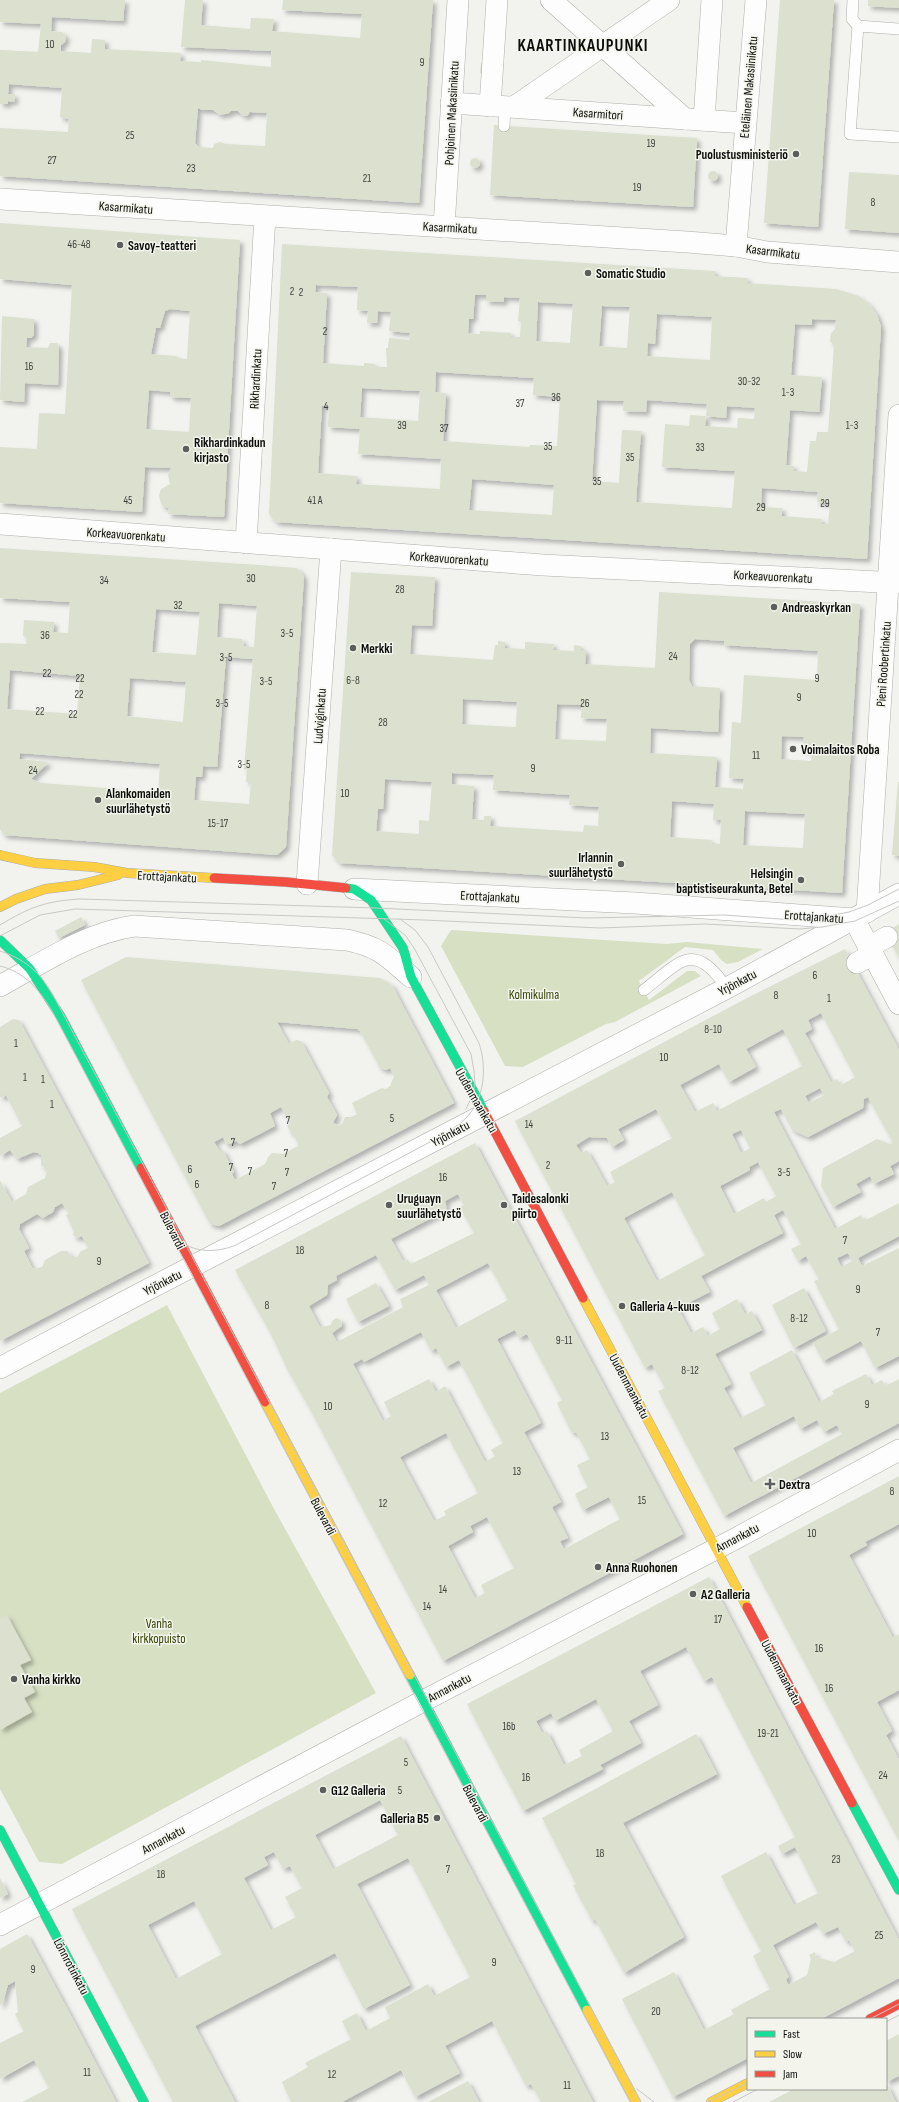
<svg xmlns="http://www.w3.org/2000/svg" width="899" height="2102" font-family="'Sofia Sans Condensed',sans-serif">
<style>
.green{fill:#d8e0c4}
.building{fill:#dbe0cf;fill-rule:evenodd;filter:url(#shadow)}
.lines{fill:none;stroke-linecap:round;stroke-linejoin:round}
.lane-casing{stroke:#aeafac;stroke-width:12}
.street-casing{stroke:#aeafac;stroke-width:22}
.fast-casing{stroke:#aeafac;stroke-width:10}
.slow-casing{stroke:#aeafac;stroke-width:10}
.jam-casing{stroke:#aeafac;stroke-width:10}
.lane{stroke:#fdfdfd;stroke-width:11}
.street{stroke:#fdfdfd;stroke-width:21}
.fast{stroke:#16e098;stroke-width:9}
.slow{stroke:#ffcf43;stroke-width:9}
.jam{stroke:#f24e42;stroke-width:9}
.tram{stroke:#c8c8c7;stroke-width:1}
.poi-dot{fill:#5d5e5b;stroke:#f3f5ed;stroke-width:1.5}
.labels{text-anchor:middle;stroke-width:3;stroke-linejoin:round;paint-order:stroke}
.number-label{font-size:11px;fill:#40423c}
.street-label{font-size:13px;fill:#0d0e0b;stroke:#f3f5ed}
.poi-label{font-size:13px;font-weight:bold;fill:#0d0e0b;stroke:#f3f5ed;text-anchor:start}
.park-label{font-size:13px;fill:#364305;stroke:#f3f5ed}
.district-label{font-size:17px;font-weight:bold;letter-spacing:1px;fill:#0d0e0b;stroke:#f3f5ed}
</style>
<defs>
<filter id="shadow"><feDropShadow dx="3.5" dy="3.5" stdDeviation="2" flood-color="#0004"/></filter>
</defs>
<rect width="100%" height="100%" fill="#f2f3ef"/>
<g class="green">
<path d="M451 930 667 944 687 942 763 949 738 962 727 964 721 960 713 950 685 947 639 981 649 1000 687 971H695L701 976 615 1022 606 1024 523 1067 505 1066 441 946Z"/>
<path d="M167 1305 273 1507 376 1693 62 1864 39 1862 0 1789V1393Z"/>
</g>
<g class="building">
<path d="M0 0H125L123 21 52 17 51 31 62 32 66 36 65 42 61 45V51L91 53 92 39 105 40V49L181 53 180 61 201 62V60L271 67V51L181 47 185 0H203L201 25 250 29 251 18 274 19 272 31 360 38 362 14 282 10 283 0H433L419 203 0 176V128L68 132 69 119 60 117 62 88 9 84 8 94H15L14 102 8 101V104H0V50L38 52 41 24 0 22ZM198 108 202 110H213L220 115 229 113 231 111H238L243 116H247L250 112 267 113 265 146 226 144 220 142 214 144 213 148 199 147 195 143Z"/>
<path d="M780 0H834L818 227 764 223Z"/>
<path d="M868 0H899V8L868 6Z"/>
<path d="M481 63H484L483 73H480Z"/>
<path d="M494 125 697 138 693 207 490 195Z"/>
<circle cx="475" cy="163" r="5"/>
<circle cx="713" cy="176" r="5"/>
<path d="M849 172 899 175V233L845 229Z"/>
<path d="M0 223 240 240 224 517 168 514 169 508 162 506 159 496 161 489 170 484 168 475 171 468 145 467 142 512 0 503V447L37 449 39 413 65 414 72 285 0 279ZM170 309 190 311 187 359 178 358 176 356 151 354 156 328H160L165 311ZM149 390 170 392V397L191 398 189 432 146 429Z"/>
<path d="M282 244 715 271V276L748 278 747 283 836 289 859 296 869 304 877 315 881 327 867 559 276 522 269 514ZM316 285 358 287 357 310 368 311 367 323H377L378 311 391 312 389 331 410 333 409 340 389 338 388 348H386L387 367H375V364L364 363V366L323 363 327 293 315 292ZM475 295H486V301L504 302V297L520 298 518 321H521L520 337H511V333L480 331V334L468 333 469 319H473ZM538 302 573 304 570 343 536 341ZM602 306 630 307 627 348 599 346ZM657 314 712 317 710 360 647 356 648 343 655 344ZM812 319 836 320 835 329 831 333 830 341 834 346 828 432H817L816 441H810L807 472 794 471V466L786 465 790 410 819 412 822 377 791 375 795 324 812 325ZM436 372 534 378 533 395 560 397 557 446 530 445 529 447 443 441 446 393 435 392ZM362 388 420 391 418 421 360 417ZM597 400 624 401 623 411 646 412 647 400 707 404 706 416 726 418 727 406 755 408 754 419 738 418 737 428 705 426 706 416 690 415 689 426 665 424 662 467 735 471 732 508 636 502 641 431 622 430 619 483 592 481ZM322 406H329L328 427 360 429 358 454 441 459 440 489 356 484 357 476 318 473ZM472 479 554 485 552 515 469 510ZM762 488 818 492 817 502 830 503 828 524H821L822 519 782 516V508L761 507Z"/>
<path d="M2 316 34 319V335L31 338H27L26 347 48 348 50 343H57L59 347 58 385 25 383 24 402 0 400Z"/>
<path d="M0 548 259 565 297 568 301 572 304 577 286 847 277 855 4 835 0 829V643L26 644 27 637 23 636 24 620 54 622 53 632 68 633 70 602 0 598ZM219 603 257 606 254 647 244 646 242 639 217 637ZM156 609 200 612 196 655 152 652ZM226 657 253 659 244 769H247L246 782H251L249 804 194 800 196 777H202L203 766 217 767ZM10 670 80 676 77 714 7 709ZM130 678 186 682 183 722 127 716ZM20 753 160 764 158 792 41 783 31 779 49 762 19 759Z"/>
<path d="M351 572 435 577 432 626 412 625 410 654 493 660 495 645H498V641L505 642V648L525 649V642L554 644 553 650 574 651V645L581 646V650H586L585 664 655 668 659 592 860 604 842 893 339 863 332 855ZM695 639 724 641V645L818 651 817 680 744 675 741 723 732 722 729 778 744 779 743 789 715 787 717 757 650 753 651 728 718 732 720 688 692 686 689 680 690 644ZM463 699 517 702 516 727 462 724ZM557 704 582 705 581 718 607 719 606 741 555 739ZM782 736 804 737 803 750 812 751 811 761 781 759ZM452 773 494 775 493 790 570 795 569 805 599 807 598 826 584 825 583 832 490 826 491 816H484V820L472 819 474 786 452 784ZM385 779 432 782 429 821 419 820V834L376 831 378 809H383ZM672 801 714 804 713 820H721L720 844H711L712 840 670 837ZM745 811 805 814 803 848 743 845Z"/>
<path d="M898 782H899V856L892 855Z"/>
<path d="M81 917 85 925 59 938 55 931Z"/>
<path d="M899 924V958L885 932Z"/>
<path d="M845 949 899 1050V1161L890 1166 894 1174 874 1184 870 1176 856 1184 861 1192 833 1207 821 1186 823 1168 877 1139 890 1144 893 1143 868 1097 864 1099 863 1108 808 1137 792 1130 781 1109 774 1112 835 1229 861 1215 864 1221 899 1203V1236L858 1258 862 1266 899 1248V1356L875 1368 861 1341 823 1361 813 1343 839 1329 814 1281 819 1279 806 1256 798 1261 791 1249 801 1244 783 1210 774 1215 783 1233 701 1276 710 1292 678 1308 691 1333 703 1327 708 1336 720 1329 712 1313 737 1299 745 1314 752 1311 762 1330 715 1354 731 1384 724 1388 740 1418 766 1405 749 1373 792 1350 819 1402 834 1394 832 1391 866 1374 872 1385 882 1380 885 1386 899 1379V1423L724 1516 658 1391 665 1388 652 1364 645 1368 515 1121 749 997ZM821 1013 855 1077 841 1085 837 1079 831 1082 805 1033 812 1029 808 1020ZM783 1029 802 1066 717 1111 713 1103 695 1112 680 1085 719 1064 729 1082 756 1067 746 1049ZM820 1088 824 1095 809 1103 805 1096ZM656 1109 672 1138 610 1172 615 1182 607 1186 587 1150 581 1153 576 1145 589 1137 607 1138 612 1147 624 1140 618 1129ZM741 1130 750 1148 741 1153 732 1134ZM758 1162 776 1196 766 1202 764 1198 734 1214 720 1186 750 1170 749 1167ZM672 1192 705 1255 657 1281 624 1218ZM848 1253 852 1261 841 1267 837 1258ZM794 1416 800 1429 817 1420 824 1432 837 1425 842 1434 751 1483 733 1448Z"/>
<path d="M126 957 380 978 392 985 454 1103 219 1226 210 1224 81 980ZM277 1022 357 1029 360 1031 380 1068 386 1070 390 1068 393 1074 395 1073 390 1086 386 1089 382 1088 352 1103 357 1114 351 1117H345L342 1124 338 1125 333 1123 337 1115 327 1097 329 1093 301 1041 296 1040 289 1044ZM281 1107 290 1123 287 1126 291 1133H293L298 1143V1146L283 1154 272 1153 268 1157 265 1164 235 1180 232 1174 234 1172 223 1150H219L214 1142 223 1137 226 1144H230L236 1141 240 1144 275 1126 270 1113Z"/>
<path d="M13 1019 19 1020 149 1263 0 1341V1180L12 1202 26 1194 28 1187 45 1178 47 1170 41 1165V1155L38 1153 34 1152 17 1159 10 1150 0 1156V1138L22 1126 6 1095 1 1098 0 1096V1027ZM62 1203 69 1214 66 1215 74 1231 73 1235 77 1238 82 1236 88 1248 81 1251 77 1257H72L67 1251H61L45 1260 42 1267 33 1269 24 1251 29 1248 19 1229 20 1224 37 1214 43 1218 53 1212 55 1207Z"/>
<path d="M475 1143 683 1534 443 1661 311 1411 287 1369 271 1334 235 1270ZM458 1194 464 1205 460 1207 474 1233 411 1264 408 1260 403 1261 391 1239 447 1210 445 1201ZM376 1255 395 1290 424 1275 429 1285 400 1299 403 1307 337 1342 332 1333 342 1326 341 1320 336 1318 332 1321 331 1325 320 1327 309 1306 327 1295 328 1285 337 1280 336 1276ZM488 1263 508 1300 456 1328 436 1290ZM515 1330 519 1338 527 1334 562 1400 557 1403 572 1433 576 1432 590 1459 577 1465 588 1487 575 1494 583 1510 609 1497 620 1519 564 1549 560 1541 568 1538 552 1507 561 1502 524 1432 541 1423 497 1339ZM421 1332 431 1351 436 1348 446 1367 459 1360 503 1443 491 1450 495 1456 485 1462 445 1386 436 1392 429 1379 384 1402 391 1416 383 1421 353 1364 362 1359 364 1362ZM446 1433 478 1493 444 1511 446 1515 434 1521 400 1457ZM487 1517 514 1568 481 1585 485 1593 475 1598 448 1546 473 1532 470 1526Z"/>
<path d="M376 1283 389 1306 358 1322 346 1299Z"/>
<path d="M804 1288 826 1331 794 1348 772 1305Z"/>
<path d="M899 1476V1524L865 1542 867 1545 849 1555 893 1638 899 1634V1690L877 1702 892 1731 886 1735 899 1760V1841L748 1556Z"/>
<path d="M709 1577 899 1940V1978L821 2019H748V2058L673 2097 622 1999 674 1972 704 2030 734 2014 731 2010 770 1989 753 1956 761 1951 721 1876 766 1852 794 1905 818 1893 795 1847 782 1854 778 1846 795 1837 712 1677 704 1681 686 1647 640 1671 658 1705 629 1721 641 1743 600 1765 603 1769 523 1811 467 1704ZM596 1699 613 1731 579 1750 582 1756 564 1765 547 1731 542 1733 536 1721 551 1713 555 1721ZM816 1922 823 1934 838 1927 846 1942 849 1940 855 1951 834 1962 816 1957 815 1952 809 1955 811 1959 807 1975 788 1985 786 1979 789 1977 773 1945Z"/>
<path d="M7 1615 31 1660 20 1665 35 1692 24 1698 32 1712 0 1730V1618Z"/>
<path d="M696 1734 717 1774 623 1823 684 1937 624 1973 595 1919 592 1921 573 1885 576 1884 542 1818Z"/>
<path d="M401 1736 593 2102H541L531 2084 526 2086 492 2021 445 2046 460 2073 415 2097 401 2070 342 2102H291L282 2082 308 2067 305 2063 351 2039 342 2021 357 2013 366 2031 390 2018 385 2007 428 1984 434 1996 470 1977 408 1858 357 1884 410 1985 364 2009 335 1953 195 2026 235 2102H173L72 1909ZM380 1800 398 1835 333 1869 315 1835ZM274 1852 283 1869 290 1866 302 1888 285 1897 296 1917 271 1930 244 1878 268 1865 264 1857ZM194 1901 222 1954 176 1979 148 1925Z"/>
<path d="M0 1878 8 1894 0 1898Z"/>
<path d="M27 1934 77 2027 116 2102H22L49 2088 34 2060 0 2079V2043L24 2031 15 2014 18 2012 15 1981 8 1985 2 2004 0 2005V1949Z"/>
<path d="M899 2034V2076L886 2082V2041Z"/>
<path d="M468 2081 479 2102H428Z"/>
<path d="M886 2082 896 2102H769L794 2089H886Z"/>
</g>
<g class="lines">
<defs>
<g id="lane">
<path d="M853 0 852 19 858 26 850 134 899 137"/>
<path d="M858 26 899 29"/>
<path d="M504 126 505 107"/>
<path d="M644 990C681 961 693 940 727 988"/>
</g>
<g id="street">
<path d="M551 0 685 119"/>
<path d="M451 103 745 123"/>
<path d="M490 106 497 0"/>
<path d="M514 107 669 0"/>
<path d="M704 120 712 0"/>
<path d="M0 199 687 242 736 246 767 252 899 262"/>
<path d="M444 227 458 0"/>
<path d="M736 246 756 0"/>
<path d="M0 524 543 565 899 583"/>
<path d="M246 543 265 216"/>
<path d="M307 884 331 549"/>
<path d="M354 889 635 903 854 919"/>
<path d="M867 912 899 415"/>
<path d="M854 919 899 1004"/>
<path d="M869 947 887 937"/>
<path d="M857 963 873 954"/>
<path d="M0 986C42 963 86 933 134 926L347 940C380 947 387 956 411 977"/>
<path d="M0 1368 124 1302 727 988 899 894"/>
<path d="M0 1925 427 1699 733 1540 899 1450"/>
</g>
<g id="fast">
<path d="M346 888 354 889 371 900 403 948 411 977 484 1111"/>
<path d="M0 940 30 969 61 1017 141 1168"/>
<path d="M410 1675 587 2010"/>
<path d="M852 1803 899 1890"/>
<path d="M0 1830 144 2102"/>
</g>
<g id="slow">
<path d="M0 855 35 863 94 867 127 873 214 878"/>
<path d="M0 907 16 899 45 889 78 885 118 875"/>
<path d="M583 1298 747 1607"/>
<path d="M265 1402 410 1675"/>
<path d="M587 2010 636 2102"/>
<path d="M711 2102 748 2083"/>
</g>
<g id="jam">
<path d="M214 878 286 882 346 888"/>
<path d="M484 1111 583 1298"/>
<path d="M141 1168 265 1402"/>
<path d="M747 1607 852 1803"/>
<path d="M870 2019 899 2004"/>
</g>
</defs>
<use href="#lane" class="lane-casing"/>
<use href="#street" class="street-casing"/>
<use href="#fast" class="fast-casing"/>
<use href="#slow" class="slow-casing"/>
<use href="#jam" class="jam-casing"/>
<use href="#lane" class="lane"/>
<use href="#street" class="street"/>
<use href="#fast" class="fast"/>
<use href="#slow" class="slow"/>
<use href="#jam" class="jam"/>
<g class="tram">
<path d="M384 919 405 935 414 948 471 1054 474 1071 475 1084 472 1096 466 1109"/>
<path d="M0 925C30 907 46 901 80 899L376 908 587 918 724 915 794 920 817 918 849 912 868 905 899 889"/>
<path d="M0 936 40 915 75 909 424 920 600 928 705 924 800 929 822 927 855 921 899 901"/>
<path d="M0 951C23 958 40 972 52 993L641 2102"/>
<path d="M0 966C25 972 38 989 51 1009L630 2102"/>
<path d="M184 1244C200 1253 219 1252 236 1245L430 1142C442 1135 456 1128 466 1118 485 1099 487 1067 479 1043L428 947 415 930 400 919"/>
<path d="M870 2019 899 2004"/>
<path d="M886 2022 899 2015"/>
<path d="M637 2089 654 2102"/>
<path d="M708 2102 748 2083"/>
<path d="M733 2102 758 2089"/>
</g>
</g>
<g class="poi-dot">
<circle cx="796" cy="154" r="4"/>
<circle cx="120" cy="245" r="4"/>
<circle cx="588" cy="273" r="4"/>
<circle cx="186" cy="449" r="4"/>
<circle cx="774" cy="607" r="4"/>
<circle cx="353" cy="648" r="4"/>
<circle cx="793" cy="749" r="4"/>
<circle cx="98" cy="800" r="4"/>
<circle cx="621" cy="864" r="4"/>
<circle cx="801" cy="880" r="4"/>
<circle cx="389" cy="1205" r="4"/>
<circle cx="504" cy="1205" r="4"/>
<circle cx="622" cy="1306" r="4"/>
<path d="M768 1478h4v4h4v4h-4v4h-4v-4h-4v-4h4z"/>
<circle cx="598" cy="1567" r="4"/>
<circle cx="693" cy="1594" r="4"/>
<circle cx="14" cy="1679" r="4"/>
<circle cx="323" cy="1790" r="4"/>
<circle cx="437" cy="1818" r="4"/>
</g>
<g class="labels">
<g class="number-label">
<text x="50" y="48">10</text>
<text x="422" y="66">9</text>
<text x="130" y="139">25</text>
<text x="651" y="147">19</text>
<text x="52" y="164">27</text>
<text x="191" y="172">23</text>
<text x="367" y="182">21</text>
<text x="637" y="191">19</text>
<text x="873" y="206">8</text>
<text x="79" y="248">46-48</text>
<text x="292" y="295">2</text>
<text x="301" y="296">2</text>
<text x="325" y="335">2</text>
<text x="29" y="370">16</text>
<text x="749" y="385">30-32</text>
<text x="788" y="396">1-3</text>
<text x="556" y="401">36</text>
<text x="520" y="407">37</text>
<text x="326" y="410">4</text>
<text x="402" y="429">39</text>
<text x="852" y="429">1-3</text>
<text x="444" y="432">37</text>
<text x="548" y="450">35</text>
<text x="700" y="451">33</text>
<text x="630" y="461">35</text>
<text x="597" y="485">35</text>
<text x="128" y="504">45</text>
<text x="315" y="504">41 A</text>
<text x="825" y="507">29</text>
<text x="761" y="511">29</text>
<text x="251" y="582">30</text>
<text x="104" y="584">34</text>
<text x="400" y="593">28</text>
<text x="178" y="609">32</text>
<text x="287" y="637">3-5</text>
<text x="45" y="639">36</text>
<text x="673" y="660">24</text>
<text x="226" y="661">3-5</text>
<text x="47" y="677">22</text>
<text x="80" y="682">22</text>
<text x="817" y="682">9</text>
<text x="353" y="684">6-8</text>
<text x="266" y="685">3-5</text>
<text x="79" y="698">22</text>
<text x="799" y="701">9</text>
<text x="222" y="707">3-5</text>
<text x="585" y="707">26</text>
<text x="40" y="715">22</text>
<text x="73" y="718">22</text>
<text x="383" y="726">28</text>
<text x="756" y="759">11</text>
<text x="244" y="768">3-5</text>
<text x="533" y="772">9</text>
<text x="33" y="774">24</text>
<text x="345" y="797">10</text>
<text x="218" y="827">15-17</text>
<text x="815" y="979">6</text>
<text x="776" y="999">8</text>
<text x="829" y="1002">1</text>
<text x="713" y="1033">8-10</text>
<text x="16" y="1047">1</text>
<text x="664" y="1061">10</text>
<text x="25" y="1081">1</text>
<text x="43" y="1083">1</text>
<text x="52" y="1108">1</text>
<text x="392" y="1122">5</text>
<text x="288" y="1124">7</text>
<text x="529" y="1128">14</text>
<text x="233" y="1146">7</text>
<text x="286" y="1157">7</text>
<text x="548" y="1169">2</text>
<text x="231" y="1171">7</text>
<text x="190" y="1173">6</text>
<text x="250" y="1175">7</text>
<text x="287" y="1176">7</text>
<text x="784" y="1176">3-5</text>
<text x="443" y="1181">16</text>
<text x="197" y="1188">6</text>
<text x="274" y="1190">7</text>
<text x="845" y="1244">7</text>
<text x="300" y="1254">18</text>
<text x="99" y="1265">9</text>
<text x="858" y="1293">9</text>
<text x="267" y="1309">8</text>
<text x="799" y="1322">8-12</text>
<text x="878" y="1336">7</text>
<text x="564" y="1344">9-11</text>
<text x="690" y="1374">8-12</text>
<text x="867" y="1408">9</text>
<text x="328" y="1410">10</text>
<text x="605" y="1440">13</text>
<text x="517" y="1475">13</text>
<text x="892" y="1495">8</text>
<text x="642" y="1504">15</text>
<text x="383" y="1507">12</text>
<text x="812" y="1537">10</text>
<text x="443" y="1593">14</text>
<text x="427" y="1610">14</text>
<text x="718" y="1623">17</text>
<text x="819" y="1652">16</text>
<text x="829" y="1692">16</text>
<text x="509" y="1730">16b</text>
<text x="768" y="1737">19-21</text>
<text x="406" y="1766">5</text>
<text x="883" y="1779">24</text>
<text x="526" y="1781">16</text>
<text x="400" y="1794">5</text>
<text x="600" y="1857">18</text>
<text x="836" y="1863">23</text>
<text x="448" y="1873">7</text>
<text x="161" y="1878">18</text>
<text x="879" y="1939">25</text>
<text x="494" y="1966">9</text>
<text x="33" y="1973">9</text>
<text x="656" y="2015">20</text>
<text x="87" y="2076">11</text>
<text x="332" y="2078">12</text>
<text x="567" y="2089">11</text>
</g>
<g class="street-label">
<text transform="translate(748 87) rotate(-85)" y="5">Eteläinen Makasiinikatu</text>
<text transform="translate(451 113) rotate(-87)" y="5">Pohjoinen Makasiinikatu</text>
<text transform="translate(598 113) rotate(4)" y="5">Kasarmitori</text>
<text transform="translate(126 207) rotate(4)" y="5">Kasarmikatu</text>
<text transform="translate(450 227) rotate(3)" y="5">Kasarmikatu</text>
<text transform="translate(773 251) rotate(7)" y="5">Kasarmikatu</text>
<text transform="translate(255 379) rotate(-87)" y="5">Rikhardinkatu</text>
<text transform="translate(126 534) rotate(4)" y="5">Korkeavuorenkatu</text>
<text transform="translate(449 558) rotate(4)" y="5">Korkeavuorenkatu</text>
<text transform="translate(773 576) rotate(3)" y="5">Korkeavuorenkatu</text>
<text transform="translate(883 664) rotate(-86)" y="5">Pieni Roobertinkatu</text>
<text transform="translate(319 716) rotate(-86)" y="5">Ludviginkatu</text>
<text transform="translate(167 876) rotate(3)" y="5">Erottajankatu</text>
<text transform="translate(490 896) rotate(3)" y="5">Erottajankatu</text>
<text transform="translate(814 916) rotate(4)" y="5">Erottajankatu</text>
<text transform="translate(737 982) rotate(-28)" y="5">Yrjönkatu</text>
<text transform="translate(477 1100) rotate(60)" y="5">Uudenmaankatu</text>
<text transform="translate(450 1133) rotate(-28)" y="5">Yrjönkatu</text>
<text transform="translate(173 1230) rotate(63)" y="5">Bulevardi</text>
<text transform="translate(162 1282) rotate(-27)" y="5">Yrjönkatu</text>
<text transform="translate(630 1386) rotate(62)" y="5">Uudenmaankatu</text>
<text transform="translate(324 1516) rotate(62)" y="5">Bulevardi</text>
<text transform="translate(737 1537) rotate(-28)" y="5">Annankatu</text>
<text transform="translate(782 1672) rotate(62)" y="5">Uudenmaankatu</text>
<text transform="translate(449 1687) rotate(-28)" y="5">Annankatu</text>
<text transform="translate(476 1803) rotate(62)" y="5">Bulevardi</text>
<text transform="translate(163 1839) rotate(-28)" y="5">Annankatu</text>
<text transform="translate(72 1966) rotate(62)" y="5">Lönnrotinkatu</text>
</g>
<g class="poi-label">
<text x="788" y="159" text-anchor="end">Puolustusministeriö</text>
<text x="128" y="250">Savoy-teatteri</text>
<text x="596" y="278">Somatic Studio</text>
<text x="194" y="447">Rikhardinkadun<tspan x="194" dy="15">kirjasto</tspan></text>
<text x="782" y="612">Andreaskyrkan</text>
<text x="361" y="653">Merkki</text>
<text x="801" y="754">Voimalaitos Roba</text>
<text x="106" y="798">Alankomaiden<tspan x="106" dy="15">suurlähetystö</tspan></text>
<text x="613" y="862" text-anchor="end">Irlannin<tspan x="613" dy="15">suurlähetystö</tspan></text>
<text x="793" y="878" text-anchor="end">Helsingin<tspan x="793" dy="15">baptistiseurakunta, Betel</tspan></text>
<text x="397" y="1203">Uruguayn<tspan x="397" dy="15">suurlähetystö</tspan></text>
<text x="512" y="1203">Taidesalonki<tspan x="512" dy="15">piirto</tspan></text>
<text x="630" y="1311">Galleria 4-kuus</text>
<text x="779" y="1489">Dextra</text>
<text x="606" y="1572">Anna Ruohonen</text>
<text x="701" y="1599">A2 Galleria</text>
<text x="22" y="1684">Vanha kirkko</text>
<text x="331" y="1795">G12 Galleria</text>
<text x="429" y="1823" text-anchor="end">Galleria B5</text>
</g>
<g class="park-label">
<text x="534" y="999">Kolmikulma</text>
<text x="159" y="1628">Vanha<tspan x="159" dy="15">kirkkopuisto</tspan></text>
</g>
<g class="district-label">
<text x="583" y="51">KAARTINKAUPUNKI</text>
</g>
</g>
<rect x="747" y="2018" width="140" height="72" fill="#f3f5ed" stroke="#979993"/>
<rect x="755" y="2031" width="20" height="6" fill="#16e098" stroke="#979993"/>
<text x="783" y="2038" font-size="12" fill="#0d0e0b">Fast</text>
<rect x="755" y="2051" width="20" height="6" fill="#ffcf43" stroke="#979993"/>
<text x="783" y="2058" font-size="12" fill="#0d0e0b">Slow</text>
<rect x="755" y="2071" width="20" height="6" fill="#f24e42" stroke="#979993"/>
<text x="783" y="2078" font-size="12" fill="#0d0e0b">Jam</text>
</svg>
